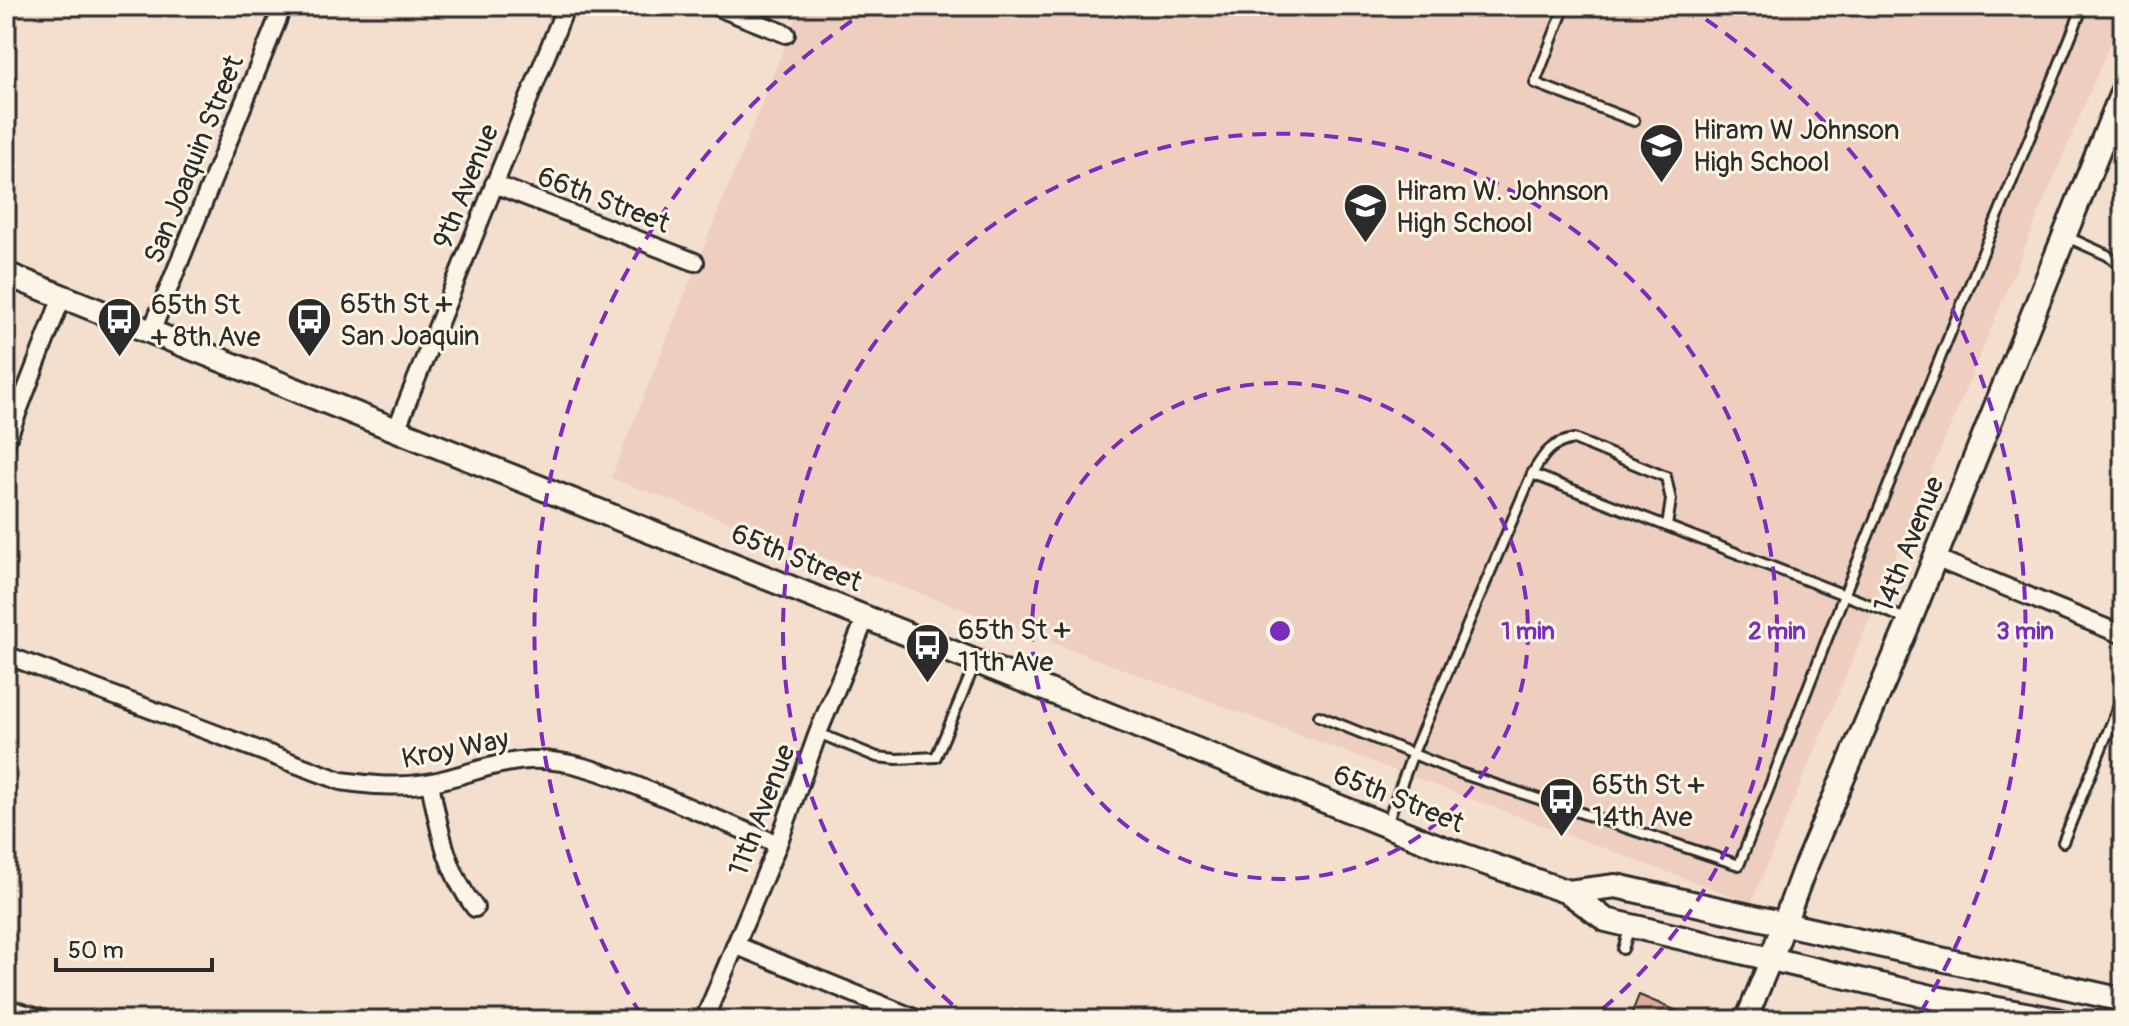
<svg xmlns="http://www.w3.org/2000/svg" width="2129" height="1026" font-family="Pangolin,sans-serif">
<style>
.built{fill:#eecebe}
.building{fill:#e1aa99;stroke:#2b2b2b;stroke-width:2}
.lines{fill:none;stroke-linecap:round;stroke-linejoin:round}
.service-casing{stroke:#2b2b2b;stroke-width:14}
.minor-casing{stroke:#2b2b2b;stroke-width:22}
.tertiary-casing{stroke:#2b2b2b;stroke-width:26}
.secondary-casing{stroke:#2b2b2b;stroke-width:28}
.service{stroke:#fcf5e5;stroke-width:8}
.minor{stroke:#fcf5e5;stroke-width:16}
.tertiary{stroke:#fcf5e5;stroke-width:20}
.secondary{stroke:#fcf5e5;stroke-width:22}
.ring{fill:none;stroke:#7b2cbf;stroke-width:4;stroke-dasharray:14 10}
.labels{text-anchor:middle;stroke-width:6;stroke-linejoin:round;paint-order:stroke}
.poi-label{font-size:28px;fill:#2b2b2b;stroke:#fcf5e5;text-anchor:start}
.street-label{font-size:28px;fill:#2b2b2b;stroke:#fcf5e5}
.centre{fill:#7b2cbf;stroke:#fcf5e5;stroke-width:4}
.ring-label{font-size:24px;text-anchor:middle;font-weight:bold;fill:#7b2cbf;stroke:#fcf5e5;stroke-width:6;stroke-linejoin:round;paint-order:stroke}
</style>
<rect width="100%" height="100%" fill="#f4dece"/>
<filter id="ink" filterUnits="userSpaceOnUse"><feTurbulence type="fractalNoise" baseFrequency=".0125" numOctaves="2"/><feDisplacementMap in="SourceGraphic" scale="16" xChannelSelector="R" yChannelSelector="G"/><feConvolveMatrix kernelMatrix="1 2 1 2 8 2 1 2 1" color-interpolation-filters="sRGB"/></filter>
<g filter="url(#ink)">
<path class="built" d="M801 6H2123V12L1751 903 611 478Z"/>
<path class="building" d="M1639 995 1699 1020H1629Z"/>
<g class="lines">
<defs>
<g id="service">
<path d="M1565 6 1535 83 1634 121"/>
<path d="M2065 236 2107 255 2123 268"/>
<path d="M1532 474 1909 620"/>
<path d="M1319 716 1460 773 1739 865 1844 595 2083 6"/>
<path d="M818 733 877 757 897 759 936 757 975 664"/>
<path d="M1388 820 1413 753 1532 474C1544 454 1550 443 1574 439L1666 477 1671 500 1667 526"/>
<path d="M2063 842 2123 695"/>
<path d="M1623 949 1630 927"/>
</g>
<g id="minor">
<path d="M715 6 786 34"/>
<path d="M494 184 695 262"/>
<path d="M151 332 283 6"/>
<path d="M396 430 566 6"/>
<path d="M6 442 62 297"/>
<path d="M1935 558 2123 635"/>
<path d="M6 655 341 781C370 785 398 788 427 783 462 777 493 762 529 760 577 758 621 780 664 797 702 813 740 829 778 844"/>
<path d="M430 783C439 828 446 871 475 908"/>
<path d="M735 945 919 1020"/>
<path d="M6 1008 45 1020"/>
<path d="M704 1020 778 844 818 733 866 617"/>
</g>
<path id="tertiary" d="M1746 1020 1771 959"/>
<g id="secondary">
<path d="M6 274 1440 847 1568 892 1606 920 1936 998 2058 1020"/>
<path d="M1568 892 1616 886 2123 1000"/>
<path d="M1771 959 1803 872 1910 620 2123 90"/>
</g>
</defs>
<use href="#service" class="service-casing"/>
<use href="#minor" class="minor-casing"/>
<use href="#tertiary" class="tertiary-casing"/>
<use href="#secondary" class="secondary-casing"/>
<use href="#service" class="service"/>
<use href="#minor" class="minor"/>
<use href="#tertiary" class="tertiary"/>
<use href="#secondary" class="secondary"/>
</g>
</g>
<g class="ring">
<circle cx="1280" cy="631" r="248"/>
<path d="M971 1020A497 497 0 1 1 1589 1020"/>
<path d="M641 1015A745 745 0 0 1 874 6M1686 6A745 745 0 0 1 1919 1015"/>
</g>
<defs>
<symbol id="school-pin" viewBox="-11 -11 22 30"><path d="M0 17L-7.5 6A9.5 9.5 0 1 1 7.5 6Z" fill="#2b2b2b" stroke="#fcf5e5"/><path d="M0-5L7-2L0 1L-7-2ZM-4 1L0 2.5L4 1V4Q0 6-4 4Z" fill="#fff"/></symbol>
<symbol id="bus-pin" viewBox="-11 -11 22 30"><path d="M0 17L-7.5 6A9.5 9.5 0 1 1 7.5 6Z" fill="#2b2b2b" stroke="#fcf5e5"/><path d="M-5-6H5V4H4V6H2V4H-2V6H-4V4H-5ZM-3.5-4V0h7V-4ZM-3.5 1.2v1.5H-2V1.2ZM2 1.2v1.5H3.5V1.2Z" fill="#fff"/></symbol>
</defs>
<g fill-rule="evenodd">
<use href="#school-pin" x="1636" y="120" width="51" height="69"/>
<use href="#school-pin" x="1340" y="180" width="51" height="69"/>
<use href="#bus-pin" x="284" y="294" width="51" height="69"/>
<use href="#bus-pin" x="94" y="294" width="51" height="69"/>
<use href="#bus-pin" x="902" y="620" width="51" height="69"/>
<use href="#bus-pin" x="1536" y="774" width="51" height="69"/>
</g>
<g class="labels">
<g class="poi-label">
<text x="1693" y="139">Hiram W Johnson<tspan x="1693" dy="32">High School</tspan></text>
<text x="1396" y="200">Hiram W. Johnson<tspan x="1396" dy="32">High School</tspan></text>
<text x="340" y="313">65th St +<tspan x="340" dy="32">San Joaquin</tspan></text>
<text x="151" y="314">65th St<tspan x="151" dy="32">+ 8th Ave</tspan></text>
<text x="958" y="639">65th St +<tspan x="958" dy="32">11th Ave</tspan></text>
<text x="1592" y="794">65th St +<tspan x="1592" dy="32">14th Ave</tspan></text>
</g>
<g class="street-label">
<text transform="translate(193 159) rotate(-68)" y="10">San Joaquin Street</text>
<text transform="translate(465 186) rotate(-68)" y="10">9th Avenue</text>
<text transform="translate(604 199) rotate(21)" y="10">66th Street</text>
<text transform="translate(1908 544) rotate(-68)" y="10">14th Avenue</text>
<text transform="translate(797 557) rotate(22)" y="10">65th Street</text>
<text transform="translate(455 748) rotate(-11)" y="10">Kroy Way</text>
<text transform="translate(1399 798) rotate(22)" y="10">65th Street</text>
<text transform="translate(761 810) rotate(-69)" y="10">11th Avenue</text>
</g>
</g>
<circle cx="1280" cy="631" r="12" class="centre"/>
<g class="ring-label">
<text x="1528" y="639">1 min</text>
<text x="1777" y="639">2 min</text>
<text x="2025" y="639">3 min</text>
</g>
<rect width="2129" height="1026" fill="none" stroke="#fcf5e5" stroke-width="32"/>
<rect x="16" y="16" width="2097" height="994" fill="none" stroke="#2b2b2b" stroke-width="3" filter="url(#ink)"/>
<path d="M56 958v12h156v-12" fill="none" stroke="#2b2b2b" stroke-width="4"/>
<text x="68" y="958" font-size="24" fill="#2b2b2b" stroke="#fcf5e5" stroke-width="6" paint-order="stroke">50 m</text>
</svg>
